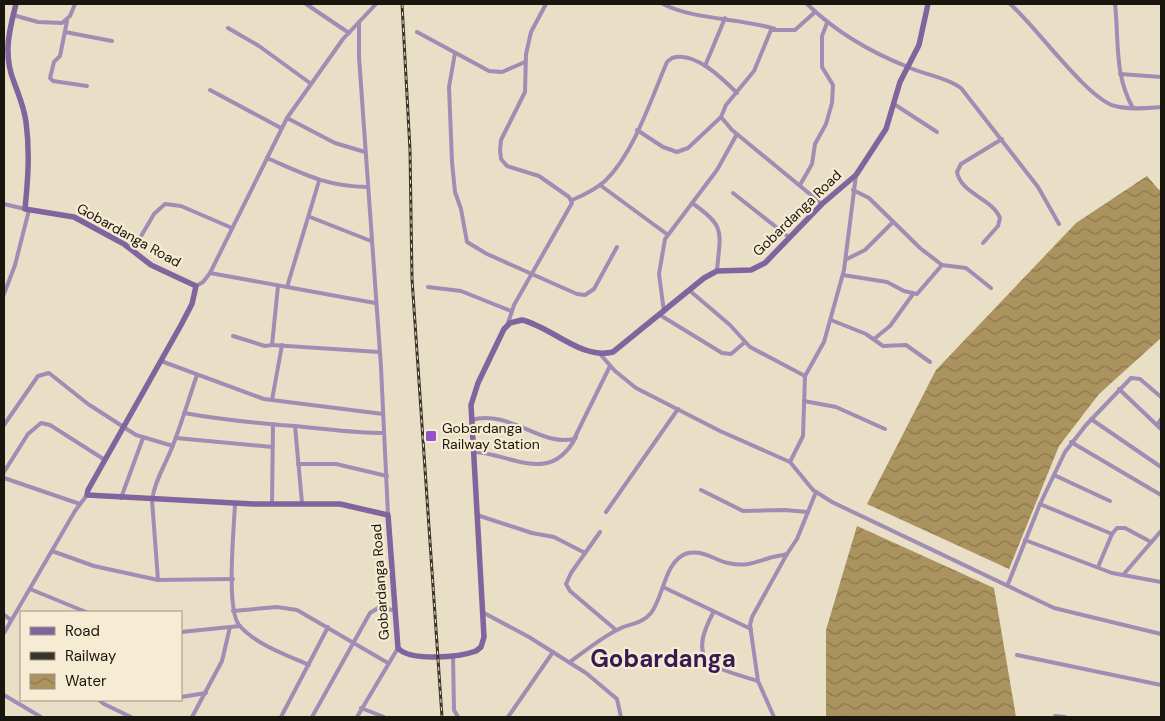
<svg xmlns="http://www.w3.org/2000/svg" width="1165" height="721" font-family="'DM Sans',sans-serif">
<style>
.water{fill:url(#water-waves)}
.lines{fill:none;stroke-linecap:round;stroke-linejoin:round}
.street{stroke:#a08db4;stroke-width:4}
.secondary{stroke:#81649d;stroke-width:5.5}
.rail-casing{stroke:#3a352a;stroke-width:3}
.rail{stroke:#f6ebd3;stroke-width:1;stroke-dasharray:4;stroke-linecap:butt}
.poi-dot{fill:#9453c8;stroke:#f6ebd3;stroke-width:2}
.labels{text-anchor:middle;stroke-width:4.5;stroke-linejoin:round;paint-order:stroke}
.street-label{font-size:14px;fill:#19160d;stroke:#f6ebd3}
.poi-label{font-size:14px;fill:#19160d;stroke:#f6ebd3;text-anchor:start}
.town-label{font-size:24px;font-weight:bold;fill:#381951;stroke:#f6ebd3}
</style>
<defs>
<pattern id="water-waves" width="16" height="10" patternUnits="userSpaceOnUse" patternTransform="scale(1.25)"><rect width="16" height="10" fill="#aa935e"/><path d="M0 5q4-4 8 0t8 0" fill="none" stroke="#8a774c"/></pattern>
</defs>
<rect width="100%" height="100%" fill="#e9dec6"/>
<g class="water">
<path d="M1147 176 1159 190 1161 189V338L1099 394 1059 446 1009 569 867 504 936 370 1076 223Z"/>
<path d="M857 526 994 588 1016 717H826V630Z"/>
</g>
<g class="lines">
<g class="street">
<path d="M306 4 349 33"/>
<path d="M663 4C694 20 741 18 775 29"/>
<path d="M807 4C836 32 870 52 908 67 925 75 946 77 961 88L1038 187 1059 224"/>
<path d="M1010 4C1036 26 1087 99 1115 106 1129 110 1146 108 1161 107"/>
<path d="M1115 4C1119 40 1114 75 1133 108"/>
<path d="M815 12 795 30H771L754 71 726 105 721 117 732 130 822 204"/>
<path d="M13 15 38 22 62 23 70 16 75 4"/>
<path d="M67 21 60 56 54 62 50 78 53 81 87 86"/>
<path d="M359 22V57L381 367 388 515"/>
<path d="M228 28 259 46 310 83"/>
<path d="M65 32 112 41"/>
<path d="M417 32 489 71 502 72 525 62"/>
<path d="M455 53 449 87 452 162 455 192 461 209 467 242 487 254 577 294 585 295 594 289 617 247"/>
<path d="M705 66 725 18"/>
<path d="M1120 74 1161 77"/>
<path d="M210 90 281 128"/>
<path d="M894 104 937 132"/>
<path d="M287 118 335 143 365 152"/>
<path d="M637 130 663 147 677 152 688 148 721 117"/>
<path d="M267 158C304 174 325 186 367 187"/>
<path d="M600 185 668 235"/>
<path d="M800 185 812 164 815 144 826 124 832 103 833 85 822 67V36L827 23"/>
<path d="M853 190 869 198 920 248 942 265 966 268 991 288"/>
<path d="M733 193 790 238"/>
<path d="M572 200C584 195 595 190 605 181 634 153 651 99 667 62L672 58C694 50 723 79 737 93"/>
<path d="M692 203C727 227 720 232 717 271"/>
<path d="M4 204 25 209"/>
<path d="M310 217 371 241"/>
<path d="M983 243 998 226 1000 218C992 198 961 194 957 172L961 164 1002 139"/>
<path d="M133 250 154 214 165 204 181 206 232 228"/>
<path d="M847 259 865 250 893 222"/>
<path d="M210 273 375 303"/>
<path d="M843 275 887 282 904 291 917 294 942 265"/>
<path d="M196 286 203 282 210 273 287 118 343 39 376 4"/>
<path d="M287 287 319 181"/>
<path d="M428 287 461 291 511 311"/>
<path d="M689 290 730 325 750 347 805 376 803 436 790 462"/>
<path d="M4 294 15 265 29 210"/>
<path d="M664 312 659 274 665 239 717 170 737 134"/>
<path d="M660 315 722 353 731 354 745 342"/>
<path d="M831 320 866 334 883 346 906 345 930 362"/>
<path d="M507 326 514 305 572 203 569 197 539 176 507 166 501 159 500 150 501 140 525 92 526 54 531 32 546 4"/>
<path d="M233 336 265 346 272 345 278 286"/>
<path d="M874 339 890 326 913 294"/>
<path d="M272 345 379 352"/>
<path d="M600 354 615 371 636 388 720 431 790 462 813 490 832 502 1054 608 1161 634"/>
<path d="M161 361 264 399 383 414"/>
<path d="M805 376 824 342 844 270 856 175"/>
<path d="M1119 389 1161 429"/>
<path d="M272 400 282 345"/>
<path d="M804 401 836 407 885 429"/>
<path d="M184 413C217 419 246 422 280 425 315 427 349 433 384 433"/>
<path d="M1091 419 1161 467"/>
<path d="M471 420C510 409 541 447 574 439L610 366"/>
<path d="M4 425 38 376 49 373 88 404 136 435 173 446"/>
<path d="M1157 425 1161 419"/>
<path d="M295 426 302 503"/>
<path d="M176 438 273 447"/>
<path d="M1071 442 1161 495"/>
<path d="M474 452C513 454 550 486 576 437"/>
<path d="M298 464H336L387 476"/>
<path d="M4 472 28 434 41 423 50 425 105 460"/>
<path d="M1054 475 1110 501"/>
<path d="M4 478 80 504"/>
<path d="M701 490 743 511 785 510 808 512"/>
<path d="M121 498 143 438"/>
<path d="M235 504C234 528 226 609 239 625 256 645 287 655 309 665"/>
<path d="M272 504 273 424"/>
<path d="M1040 504 1112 534"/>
<path d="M606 512 678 409"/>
<path d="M477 515 532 533 554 537 585 553"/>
<path d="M600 532 571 573 566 584 570 591 616 630"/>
<path d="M1025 540 1112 573 1161 582"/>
<path d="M52 551 94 566 158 580 233 579"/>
<path d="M1098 567 1112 534 1117 528H1125L1151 542"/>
<path d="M1123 575 1161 531"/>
<path d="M158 580 152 500C155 479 166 464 173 445 182 422 189 398 197 375"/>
<path d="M1008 584 1040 504 1065 452 1086 425 1131 378 1140 379 1161 397"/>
<path d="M663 587 751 629"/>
<path d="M30 589 86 612"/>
<path d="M233 611 277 607 297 610 388 663"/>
<path d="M484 613 529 637 586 673 617 699 621 717"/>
<path d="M713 613C685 665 714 667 758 681"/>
<path d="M4 615 11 620"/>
<path d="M181 632 240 626"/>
<path d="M4 633 75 511 87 495"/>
<path d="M1017 655 1161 685"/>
<path d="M453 656 454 710 458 717"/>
<path d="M570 662C585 651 601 638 617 630 629 623 641 625 651 613 664 597 664 560 688 553 704 550 714 560 728 563 746 567 753 563 769 558 775 556 781 556 787 554L797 539 816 492"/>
<path d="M4 695 41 717"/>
<path d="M181 697 206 693"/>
<path d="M99 700 104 704 131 717"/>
<path d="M361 708 384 717"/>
<path d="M1055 716 1065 717"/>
<path d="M192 717 222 661 230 627"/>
<path d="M281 717 328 627"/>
<path d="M312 717 370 613 378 608 394 610"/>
<path d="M357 717 398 648"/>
<path d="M508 717 553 652"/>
<path d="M774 717 758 681 750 625 752 617 787 554"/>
</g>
<path class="secondary" d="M16 4C9 31 3 55 14 82 19 96 24 107 26 122 30 152 28 179 25 209L74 217 124 244 151 265 196 286 192 304 181 325 88 490 87 495 253 504H340L388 515 398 648C410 662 460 657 476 651L481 647 484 637 471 405 478 383 504 329 510 323 522 320C552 327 581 360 613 352L704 278 717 271 751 270 765 263 822 204 856 175 886 129 900 82 919 45 928 4"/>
<defs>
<path id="rail" d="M402 4 410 150 412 279 442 717"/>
</defs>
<use href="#rail" class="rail-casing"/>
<use href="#rail" class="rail"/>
</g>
<rect class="poi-dot" x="425" y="430" width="12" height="12" rx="2.5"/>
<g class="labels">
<g class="street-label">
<text transform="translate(797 213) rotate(-44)" y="5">Gobardanga Road</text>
<text transform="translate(129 235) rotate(29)" y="5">Gobardanga Road</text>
<text transform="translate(380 582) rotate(-94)" y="5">Gobardanga Road</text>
</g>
<g class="poi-label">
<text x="442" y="433">Gobardanga<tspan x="442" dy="16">Railway Station</tspan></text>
</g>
<g class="town-label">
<text x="663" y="667">Gobardanga</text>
</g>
</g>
<rect width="1165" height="721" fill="none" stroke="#19160d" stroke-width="10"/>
<rect x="20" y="611" width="162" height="90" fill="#f6ebd3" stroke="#9e9684"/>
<rect x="30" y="627" width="25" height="8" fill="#81649d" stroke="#9e9684"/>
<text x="65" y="636" font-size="15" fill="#19160d">Road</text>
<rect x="30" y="652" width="25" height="8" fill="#3a352a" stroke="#9e9684"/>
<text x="65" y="661" font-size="15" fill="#19160d">Railway</text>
<rect x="30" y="674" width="25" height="15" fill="url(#water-waves)" stroke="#9e9684"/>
<text x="65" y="686" font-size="15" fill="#19160d">Water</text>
</svg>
